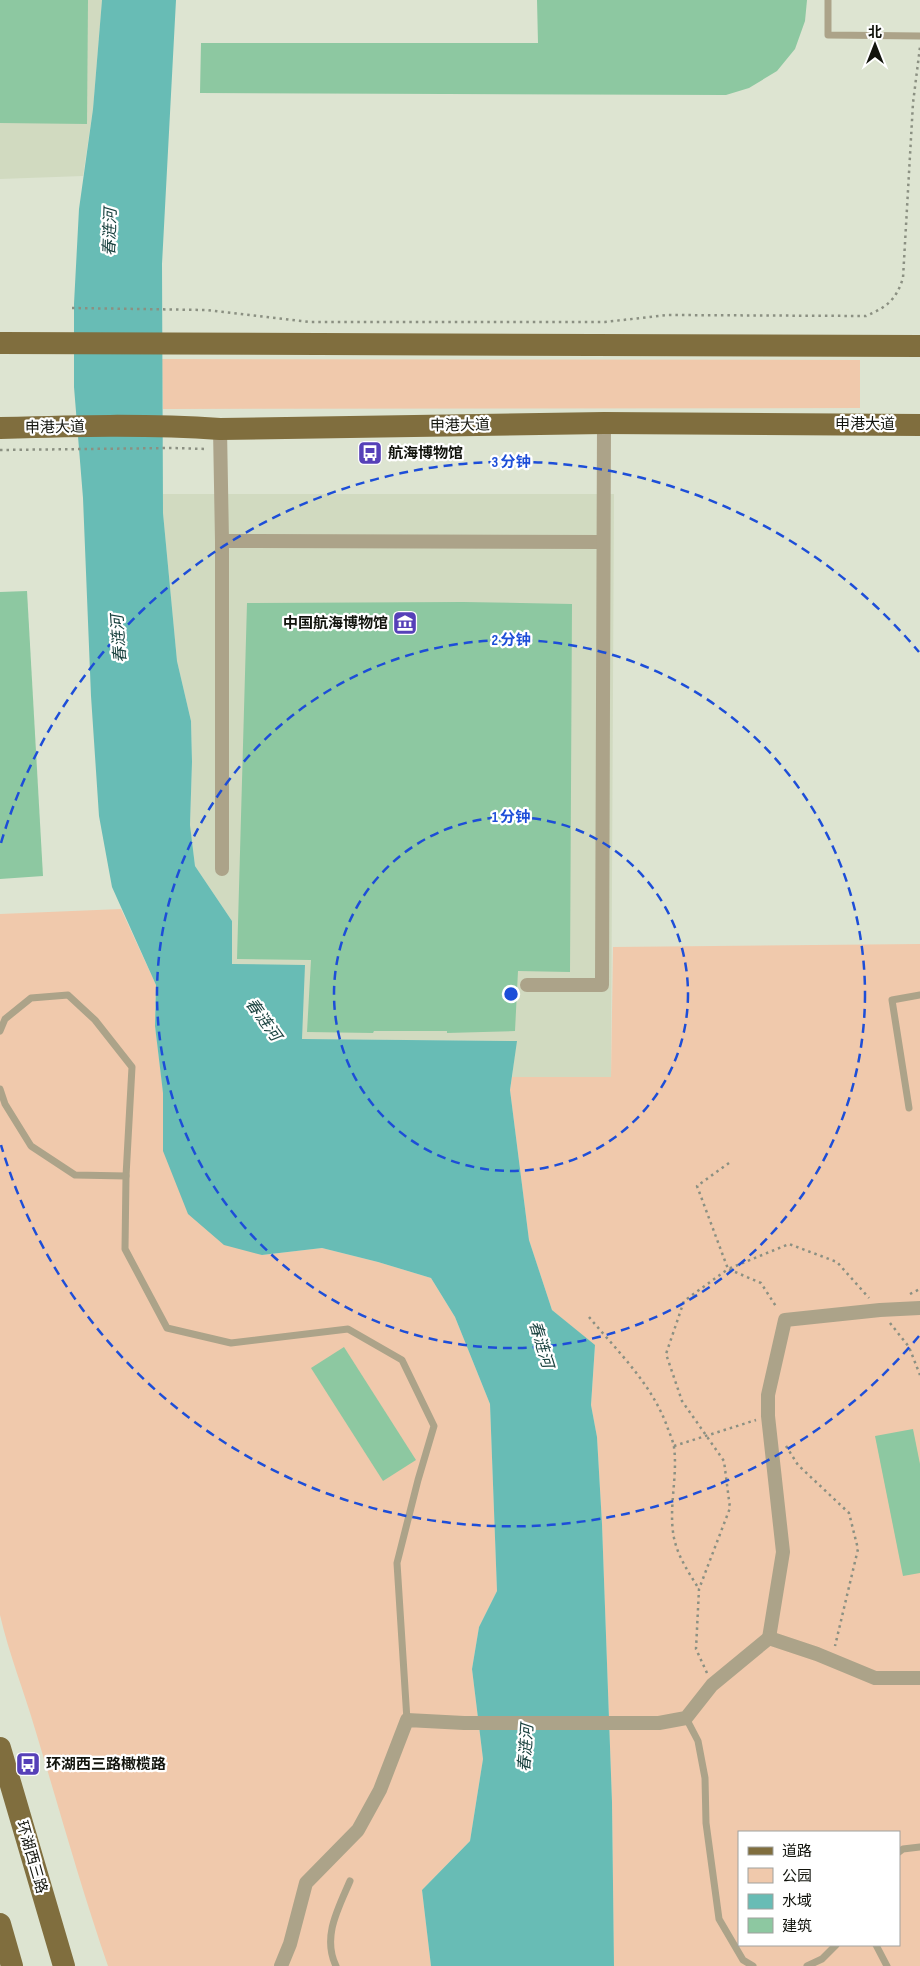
<svg xmlns="http://www.w3.org/2000/svg" width="920" height="1966" font-family="'Sofia Sans Condensed','Noto Sans SC',sans-serif">
<style>
.built{fill:#d1dac0}
.green{fill:#f0c9ac;fill-rule:evenodd}
.water{fill:#68bcb5}
.building{fill:#8dc8a1}
.lines{fill:none;stroke-linecap:round;stroke-linejoin:round}
.path{stroke:#8b9082;stroke-width:2.5;stroke-dasharray:2.5 4;stroke-linecap:butt}
.lane{stroke:#aca389;stroke-width:7}
.street{stroke:#aca389;stroke-width:14}
.primary{stroke:#806e3e;stroke-width:22}
.ring{fill:none;stroke:#1d4ed8;stroke-width:2.5;stroke-dasharray:9 6}
.labels{text-anchor:middle;stroke-width:4.5;stroke-linejoin:round;paint-order:stroke}
.street-label{font-size:15px;fill:#12140d;stroke:#fff}
.poi-label{font-size:15px;font-weight:bold;fill:#12140d;stroke:#fff;text-anchor:start}
.water-label{font-size:16px;font-style:italic;fill:#1b4340;stroke:#fff}
.centre{fill:#1d4ed8;stroke:#fff;stroke-width:2.5}
.ring-label{font-size:15px;text-anchor:middle;font-weight:bold;fill:#1d4ed8;stroke:#fff;stroke-width:4.5;stroke-linejoin:round;paint-order:stroke}
</style>
<rect width="100%" height="100%" fill="#dde4d1"/>
<g class="built">
<path d="M0 0H102L93 109 83 176 0 179Z"/>
<path d="M163 494H614L611 1077H512L516 1041 302 1039 231 964 232 921 195 866 190 825 192 762 191 721 177 661 163 513Z"/>
</g>
<g class="green">
<path d="M162 359 860 360V408L163 409Z"/>
<path d="M121 909 156 985 155 1026 163 1092 262 1255 322 1248 378 1262 431 1278 455 1317 490 1404 497 1591 479 1627 472 1669 483 1759 470 1841 422 1890 431 1966H108C81 1888 59 1808 35 1729 24 1691 9 1654 0 1615V914Z"/>
<path d="M920 944V1966H614L612 1802 602 1524 597 1437 591 1405 595 1346 552 1310 529 1240 510 1090 512 1077H611L613 947ZM739 1832H899V1945H739Z"/>
</g>
<path class="water" d="M102 0H176L162 264 163 513 177 661 191 721 192 762 190 825 195 866 232 921V964L305 965 302 1039 517 1041 510 1090 529 1240 552 1310 595 1345 591 1405 597 1437 602 1524 612 1802 614 1966H431L422 1890 470 1841 483 1759 472 1669 479 1627 497 1591 490 1404 455 1317 431 1278 378 1262 322 1248 262 1255 224 1245 188 1214 163 1151V1093L155 1026 156 985 112 887 99 816 91 696 83 498 74 387V304L79 209 93 109Z"/>
<g class="building">
<path d="M0 0H88L87 124 0 123Z"/>
<path d="M537 0H807L805 21 795 49 777 71 749 88 726 95 200 93 201 43H538Z"/>
<path d="M27 591 43 876 0 879V592Z"/>
<path d="M463 602 572 604 570 972 518 971 515 1031 447 1033V1031H374L373 1033 307 1032 311 960 237 959 247 603Z"/>
<path d="M344 1347 416 1460 383 1481 311 1368Z"/>
<path d="M913 1429 920 1464V1573L903 1576 875 1436Z"/>
</g>
<g class="lines">
<g class="path">
<path d="M72 308 206 310 310 322H605L667 315 866 316C887 307 896 300 903 278L913 103 920 47"/>
<path d="M0 450 173 448 206 449"/>
<path d="M729 1163 697 1186 728 1269 789 1244 837 1262 869 1298"/>
<path d="M910 1294 920 1289"/>
<path d="M589 1317C618 1352 653 1385 668 1429 670 1434 673 1441 674 1447 678 1477 668 1508 674 1538 678 1557 689 1573 699 1589"/>
<path d="M890 1323 909 1347 920 1375"/>
<path d="M674 1446 756 1420"/>
<path d="M786 1446 798 1465 849 1513 858 1549 835 1646"/>
<path d="M707 1673 696 1649 699 1589 730 1508 724 1461 682 1401 666 1354 684 1301 728 1269 761 1283 777 1308"/>
</g>
<g class="lane">
<path d="M828 0V35L920 36"/>
<path d="M0 1031 5 1019 31 998 68 995 95 1020 132 1067 126 1176 125 1249 167 1328 231 1343 348 1329 402 1360 434 1426 418 1480 397 1563 407 1720"/>
<path d="M0 1089 5 1104 31 1146 75 1175 126 1176"/>
<path d="M909 1108 892 1000 920 995"/>
<path d="M686 1718 698 1741 705 1778 706 1823 719 1919 743 1960 753 1966"/>
<path d="M899 1852 903 1849 920 1847"/>
<path d="M876 1945 887 1966"/>
<path d="M336 1966C322 1937 338 1909 350 1881"/>
<path d="M807 1966 822 1959 836 1945"/>
</g>
<g class="street">
<path d="M220 429 222 541V869"/>
<path d="M222 541 603 542"/>
<path d="M527 985H602L604 423"/>
<path d="M769 1638 783 1552 768 1416V1395L785 1320 880 1310 920 1308"/>
<path d="M281 1966 290 1944 306 1883 358 1830 380 1790 407 1720 464 1723H659L686 1718 712 1685 769 1638 817 1654 875 1678H920"/>
</g>
<g class="primary">
<path d="M0 343 920 346"/>
<path d="M0 428C73 426 147 424 220 429L604 423 920 425"/>
<path d="M0 1748 64 1966"/>
<path d="M0 1924 12 1966"/>
</g>
</g>
<g class="ring">
<circle cx="511" cy="994" r="177"/>
<circle cx="511" cy="994" r="354"/>
<path d="M919 1336A532 532 0 0 1 1 1145M1 843A532 532 0 0 1 919 652"/>
</g>
<defs>
<symbol id="bus-square" viewBox="-11 -11 22 22"><rect x="-9" y="-9" width="18" height="18" rx="4" fill="#5640b8" stroke="#fff"/><path d="M-5-6H5V4H4V6H2V4H-2V6H-4V4H-5ZM-3.5-4V0h7V-4ZM-3.5 1.2v1.5H-2V1.2ZM2 1.2v1.5H3.5V1.2Z" fill="#fff"/></symbol>
<symbol id="museum-square" viewBox="-11 -11 22 22"><rect x="-9" y="-9" width="18" height="18" rx="4" fill="#5640b8" stroke="#fff"/><path d="M0-6L6-3V-2H-6V-3ZM-5-1h2V3h-2ZM-1-1h2V3h-2ZM3-1h2V3H3ZM-6 4H6V6H-6Z" fill="#fff"/></symbol>
</defs>
<g fill-rule="evenodd">
<use href="#bus-square" x="356" y="439" width="28" height="28"/>
<use href="#museum-square" x="391" y="609" width="28" height="28"/>
<use href="#bus-square" x="14" y="1750" width="28" height="28"/>
</g>
<g class="labels">
<g class="street-label">
<text x="865" y="429">申港大道</text>
<text transform="translate(460 425) rotate(-1)" y="5">申港大道</text>
<text transform="translate(55 427) rotate(-1)" y="5">申港大道</text>
<text transform="translate(32 1857) rotate(74)" y="5">环湖西三路</text>
</g>
<g class="poi-label">
<text x="388" y="458">航海博物馆</text>
<text x="388" y="628" text-anchor="end">中国航海博物馆</text>
<text x="46" y="1769">环湖西三路橄榄路</text>
</g>
<g class="water-label">
<text transform="translate(109 232) rotate(-88)" y="6">春涟河</text>
<text transform="translate(118 639) rotate(-94)" y="6">春涟河</text>
<text transform="translate(264 1019) rotate(54)" y="6">春涟河</text>
<text transform="translate(542 1344) rotate(73)" y="6">春涟河</text>
<text transform="translate(525 1748) rotate(-86)" y="6">春涟河</text>
</g>
</g>
<circle cx="511" cy="994" r="8" class="centre"/>
<g class="ring-label">
<text x="511" y="467">3 分钟</text>
<text x="511" y="645">2 分钟</text>
<text x="511" y="822">1 分钟</text>
</g>
<rect x="738" y="1831" width="162" height="115" fill="#ffffff" stroke="#a0a19e"/>
<rect x="748" y="1847" width="25" height="8" fill="#806e3e" stroke="#a0a19e"/>
<text x="782" y="1856" font-size="15" fill="#12140d">道路</text>
<rect x="748" y="1868" width="25" height="15" fill="#f0c9ac" stroke="#a0a19e"/>
<text x="782" y="1881" font-size="15" fill="#12140d">公园</text>
<rect x="748" y="1894" width="25" height="15" fill="#68bcb5" stroke="#a0a19e"/>
<text x="782" y="1906" font-size="15" fill="#12140d">水域</text>
<rect x="748" y="1918" width="25" height="15" fill="#8dc8a1" stroke="#a0a19e"/>
<text x="782" y="1931" font-size="15" fill="#12140d">建筑</text>
<g transform="translate(875 45)" stroke="#ffffff" stroke-width="4" paint-order="stroke">
<path d="M0-4L9 19L0 12L-9 19Z" fill="#12140d"/>
<text y="-8" font-size="14" font-weight="bold" text-anchor="middle" fill="#12140d">北</text>
</g>
</svg>
